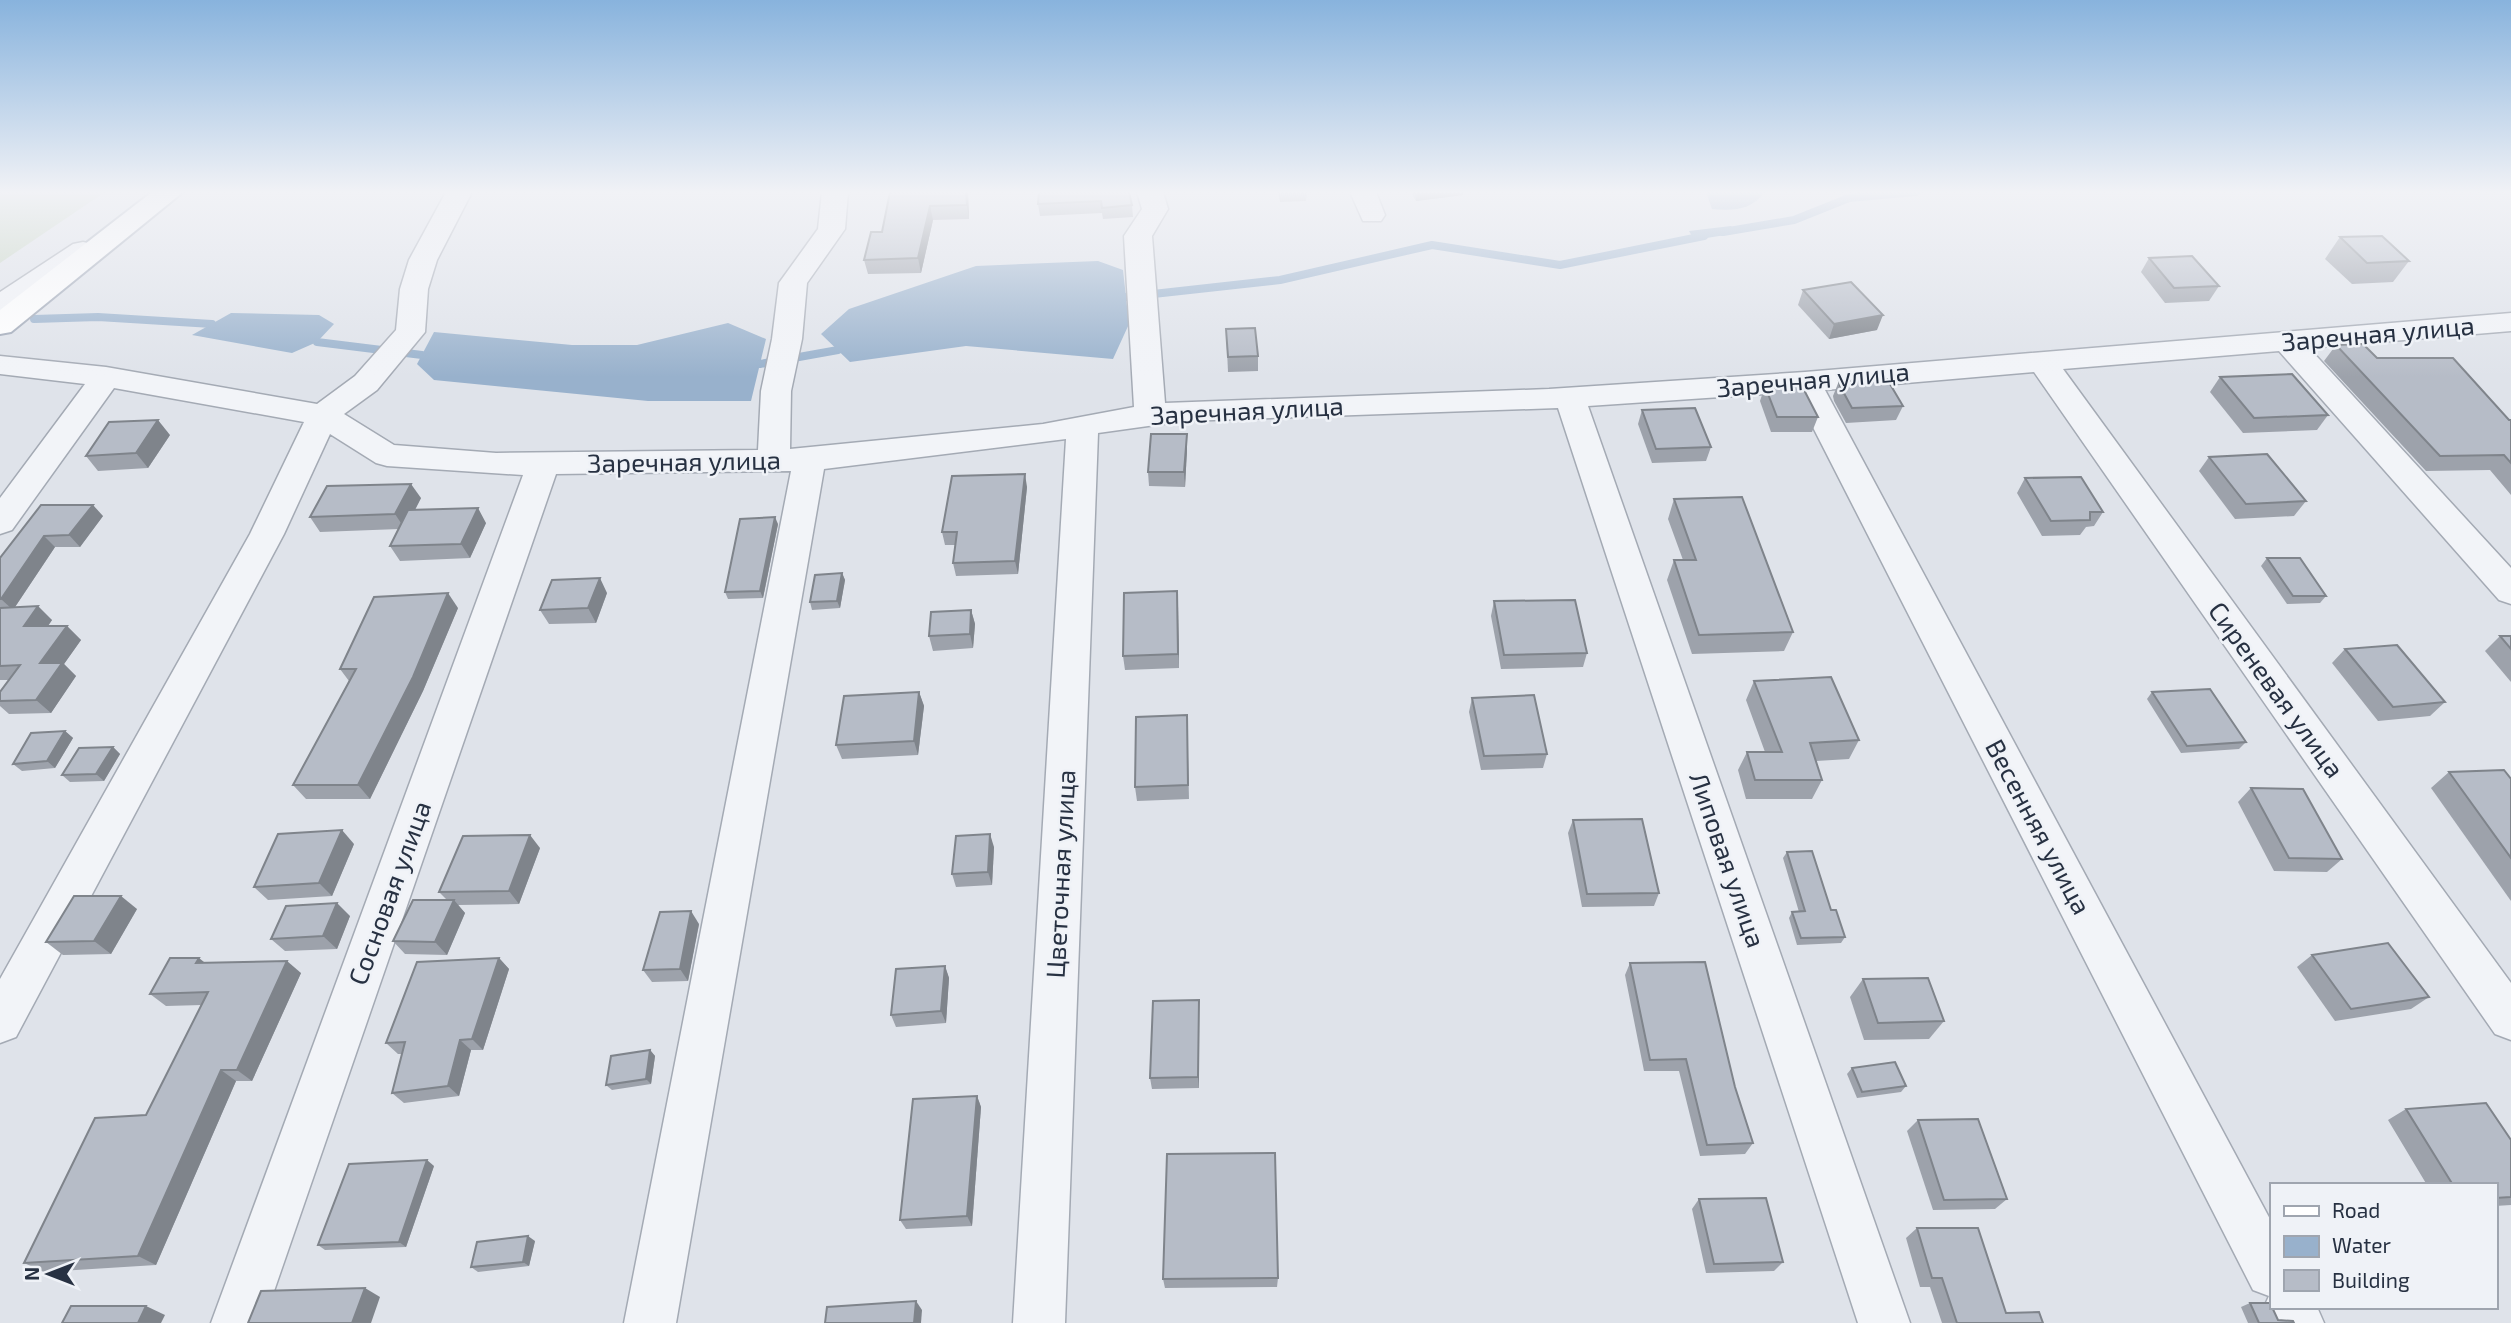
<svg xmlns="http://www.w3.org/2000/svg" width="2511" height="1323" font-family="'Exo 2',sans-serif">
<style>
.green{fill:#c5d4c0}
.water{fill:#98b1cc}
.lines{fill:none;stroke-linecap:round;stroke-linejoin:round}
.stream{stroke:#98b1cc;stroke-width:8}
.minor-casing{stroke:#a4aab4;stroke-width:3}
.major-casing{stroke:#9ea7b6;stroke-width:4}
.minor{fill:#f2f4f8;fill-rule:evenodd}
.major{fill:#fff;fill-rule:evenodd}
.wall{fill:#9da2ab}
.shaded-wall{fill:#7f848b}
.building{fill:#b6bcc7;stroke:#7f848b;stroke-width:2}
.labels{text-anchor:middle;stroke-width:5;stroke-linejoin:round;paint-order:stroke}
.street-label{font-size:26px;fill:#273142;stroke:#eff2f7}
</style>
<rect width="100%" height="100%" fill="#dfe3ea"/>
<path class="green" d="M0 192H105L0 263Z"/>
<g class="water">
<path d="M1706 192H1765C1751 210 1734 211 1712 209Z"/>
<path d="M1731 226 1738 233 1694 240 1689 231Z"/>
<path d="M1098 261 1123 270 1129 324 1113 359 966 346 850 362 821 334 849 309 976 266Z"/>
<path d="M231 313 319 315 334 324 317 342 292 353 192 335Z"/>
<path d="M728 323 766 339 751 401H648L434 380 417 364 434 332 572 345H637Z"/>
</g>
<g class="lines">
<g class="stream">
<path d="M1723 232 1794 220 1849 198 1916 192"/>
<path d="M1126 297 1280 280 1432 245 1560 265 1704 236"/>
<path d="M34 319 98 317 212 324"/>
<path d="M317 342 422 355"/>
<path d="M760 364 838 350"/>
</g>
<defs>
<g id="minor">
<path d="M446 192H472L437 260 428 289 425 332 377 390 344 414 394 445 496 453 758 450 761 391 772 339 779 283 818 229 822 192H848L845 229 807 283 802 339 791 391 790 449 1043 424 1134 407 1124 236 1142 209 1137 192H1163L1168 209 1152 236 1165 403 1549 389 1805 372 2511 313V331L2309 348 2511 568V604L2499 600 2279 351 2063 369 2511 983V1040L2495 1034 2034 372 1825 390 2271 1221V1307H2317L2324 1323H2271L2264 1307 2269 1296 2253 1290 1795 392 1588 406 1910 1323H1858L1558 408 1184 421 1098 433 1065 1323H1013L1066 439 824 469 676 1323H624L791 471 556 474 263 1323H211L523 475 387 466 376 463 330 434 284 534 16 1037 0 1043V979L250 534 304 422 114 388 12 530 0 534V498L85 384 0 374V356L106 367 317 404 355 376 396 330 400 289 409 260Z"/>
<path d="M1350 192H1376L1385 215 1381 221H1363Z"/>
<path d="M83 242 93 244 97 250 93 256 10 311 0 314V292L73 244Z"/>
</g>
<path id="major" d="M152 192H183L11 332 0 334V310Z"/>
</defs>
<use href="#minor" class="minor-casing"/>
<use href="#major" class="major-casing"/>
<use href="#minor" class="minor"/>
<use href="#major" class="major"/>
</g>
<g class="wall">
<path d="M890 192H968L969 219 933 220 921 273 868 274 864 260 882 232Z"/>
<path d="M1039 192 1132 205 1133 217 1103 219 1102 213 1040 216 1038 204Z"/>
<path d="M1278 192H1307L1306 201 1280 202Z"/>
<path d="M1411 192H1463V195L1416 201Z"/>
<path d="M2340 237 2409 261 2393 282 2352 284 2325 259Z"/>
<path d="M2149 258 2219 286 2209 301 2165 303 2141 272Z"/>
<path d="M1803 290 1877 330 1829 339 1798 305Z"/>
<path d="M1226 329 1258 356V371L1228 372Z"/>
<path d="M2336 345 2377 358 2509 420H2511V495L2490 470 2426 471 2324 361Z"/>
<path d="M2220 377 2328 415 2317 430 2243 433 2210 392Z"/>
<path d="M1839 381 1903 406 1896 420 1846 423 1834 401 1833 396Z"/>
<path d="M1765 386 1818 417 1812 432H1771L1760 401Z"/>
<path d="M1642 410 1711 447 1706 461 1652 463 1638 424Z"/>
<path d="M170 435 148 468 98 471 86 456Z"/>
<path d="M1187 449 1185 487 1149 486 1148 472Z"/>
<path d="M2209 457 2306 501 2294 516 2235 519 2199 471Z"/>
<path d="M2025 478 2103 512 2094 526 2086 527 2080 535 2042 536 2017 493Z"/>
<path d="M1027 487 1018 574 956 576 953 563 955 545H945L942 532Z"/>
<path d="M421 498 415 510 486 523 470 558 400 561 390 546 399 529 320 532 310 517Z"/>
<path d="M1674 499 1793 632 1784 651 1692 654 1667 580 1674 560H1683L1668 519Z"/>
<path d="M41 505 103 516 80 547H55L15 607 52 620 48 626H67L81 640 64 664 76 676 51 713 9 714 0 706V692L9 680H0V558Z"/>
<path d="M778 524 763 598 728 599 725 592Z"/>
<path d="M2267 558 2326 596 2320 603 2287 604 2261 566Z"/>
<path d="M842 573 845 580 840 608 812 610 810 602Z"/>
<path d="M1177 591 1179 668 1125 670 1123 656Z"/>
<path d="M607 593 596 623 549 624 540 610Z"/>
<path d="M1494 601 1587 653 1583 667 1501 669 1491 616Z"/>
<path d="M458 608 423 691 370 799H306L293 785 349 681 340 669Z"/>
<path d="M971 610 975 624 973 648 933 651 929 636Z"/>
<path d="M2500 636H2511V682L2485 651Z"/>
<path d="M2345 649 2445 702 2430 716 2378 721 2332 663Z"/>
<path d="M1754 681 1859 740 1849 759 1816 761 1822 780 1812 799H1746L1738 770 1747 752H1765L1746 700Z"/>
<path d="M919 692 924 706 918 755 842 759 836 745Z"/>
<path d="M2152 692 2246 742 2239 749 2181 753 2147 699Z"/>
<path d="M1472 698 1547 754 1543 768 1481 770 1469 712Z"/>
<path d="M1187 715 1189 799 1137 801 1135 787Z"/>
<path d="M65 731 73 738 55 768 22 771 13 764Z"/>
<path d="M113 747 120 754 104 781 70 782 62 775Z"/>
<path d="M2449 772 2511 779V901L2431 788Z"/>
<path d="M2251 788 2342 859 2327 872 2274 871 2238 802Z"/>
<path d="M1573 820 1659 893 1654 906 1582 907 1568 833Z"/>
<path d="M354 844 332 896 268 900 254 887Z"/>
<path d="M994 847 992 885 956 887 952 874Z"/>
<path d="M540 848 519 904 458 905 465 913 447 955 405 954 393 941 447 900 439 892Z"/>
<path d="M1787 852 1845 937 1841 943 1797 945 1789 918 1792 912H1799L1783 858Z"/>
<path d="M137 909 111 954 63 955 46 942Z"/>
<path d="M350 916 337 949 285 951 271 939Z"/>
<path d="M699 924 688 981 652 982 643 970Z"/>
<path d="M2312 955 2429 997 2411 1009 2335 1021 2297 967Z"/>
<path d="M499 958 509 969 483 1050H471L459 1096 404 1103 392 1093 402 1054H398L386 1043Z"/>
<path d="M205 963 301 973 252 1081H236L156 1265 44 1272 24 1263 146 1115 202 1005 166 1006 150 994Z"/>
<path d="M1630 963 1753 1143 1745 1154 1700 1156 1679 1071H1644L1625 975Z"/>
<path d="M945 966 949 978 946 1023 896 1027 891 1015Z"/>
<path d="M1863 979 1944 1021 1929 1039 1864 1040 1850 997Z"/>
<path d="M1199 1000V1088L1152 1089 1150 1078Z"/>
<path d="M650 1050 655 1056 651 1084 612 1090 606 1085Z"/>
<path d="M1852 1068 1906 1086 1901 1092 1857 1098 1847 1074Z"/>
<path d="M977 1096 981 1107 972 1226 906 1229 900 1220Z"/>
<path d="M2406 1109 2511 1140V1205L2495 1206V1185H2427L2388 1120Z"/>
<path d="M1918 1120 2007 1199 1995 1209 1933 1210 1907 1131Z"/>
<path d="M434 1166 406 1247 325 1250 318 1245Z"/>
<path d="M1699 1199 1783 1262 1774 1271 1706 1273 1692 1209Z"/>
<path d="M1917 1228 2006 1313 2043 1323H1942L1930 1287H1920L1906 1238Z"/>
<path d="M535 1241 529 1266 478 1272 471 1267Z"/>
<path d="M1278 1278 1277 1287 1165 1288 1163 1279Z"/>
<path d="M2250 1303 2278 1320 2294 1323H2248L2241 1307Z"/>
</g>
<g class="shaded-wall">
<path d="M966 192H968L969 219 967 205Z"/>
<path d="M1417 192H1463V195L1416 201Z"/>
<path d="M930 206 933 220 921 273 918 258Z"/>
<path d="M1883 315 1877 330 1829 339 1834 324Z"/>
<path d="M158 420 170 435 148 468 136 453Z"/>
<path d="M1187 434V449L1185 487 1184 472Z"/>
<path d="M1025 474 1027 487 1018 574 1015 561Z"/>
<path d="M411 484 421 498 405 529 395 514Z"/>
<path d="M93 505 103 516 80 547 69 535Z"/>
<path d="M478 508 486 523 470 558 461 544Z"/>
<path d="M775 517 778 524 763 598 760 591Z"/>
<path d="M44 536 55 547 13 610 1 599Z"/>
<path d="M842 573 845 580 840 608 837 601Z"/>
<path d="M600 578 607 593 596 623 588 608Z"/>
<path d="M1177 591 1178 606 1179 668 1178 654Z"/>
<path d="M448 593 458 608 423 691 370 799 358 785Z"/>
<path d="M38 606 52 620 38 640 24 626Z"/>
<path d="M971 610 975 624 973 648 970 634Z"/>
<path d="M67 626 81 640 64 664 76 676 51 713 36 700 40 663Z"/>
<path d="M919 692 924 706 918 755 914 741Z"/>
<path d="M65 731 73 738 55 768 47 761Z"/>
<path d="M113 747 120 754 104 781 96 774Z"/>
<path d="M342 830 354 844 332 896 319 883Z"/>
<path d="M990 834 994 847 992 885 988 872Z"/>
<path d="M530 835 540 848 519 904 509 891Z"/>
<path d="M121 896 137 909 111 954 94 941Z"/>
<path d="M454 900 465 913 447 955 435 942Z"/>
<path d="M337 903 350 916 337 949 323 936Z"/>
<path d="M691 911 699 924 688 981 680 969Z"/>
<path d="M199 958 214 970 196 963Z"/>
<path d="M499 958 509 969 483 1050 472 1039Z"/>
<path d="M287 961 301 973 252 1081 237 1070Z"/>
<path d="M945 966 949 978 946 1023 941 1011Z"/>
<path d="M1199 1000V1088L1198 1077Z"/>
<path d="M460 1040 471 1050 459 1096 448 1086Z"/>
<path d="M650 1050 655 1056 651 1084 646 1079Z"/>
<path d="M221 1070 236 1081 156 1265 138 1256Z"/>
<path d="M977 1096 981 1107 972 1226 967 1216Z"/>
<path d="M427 1160 434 1166 406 1247 399 1242Z"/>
<path d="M528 1236 535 1241 529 1266 523 1262Z"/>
<path d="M365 1288 380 1297 371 1323H352Z"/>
<path d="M916 1301 922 1310 921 1323H914Z"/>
<path d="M146 1306 165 1315 161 1323H138Z"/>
</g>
<g class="building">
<path d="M890 192H966L967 205 930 206 918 258 864 260 871 232H882Z"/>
<path d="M1039 192H1129L1132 205 1102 208 1101 201 1038 204Z"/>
<path d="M2382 236 2409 261 2367 263 2340 237Z"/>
<path d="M2192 256 2219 286 2174 288 2149 258Z"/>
<path d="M1851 282 1883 315 1834 324 1803 290Z"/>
<path d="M1255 328 1258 356 1228 357 1226 329Z"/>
<path d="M2363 344 2377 358H2453L2509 420H2511V463L2504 455 2440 456 2336 345Z"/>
<path d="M2292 374 2328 415 2254 418 2220 377Z"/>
<path d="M1887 379 1903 406 1852 408 1840 386 1839 381Z"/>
<path d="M1765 386H1802L1818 417H1777Z"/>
<path d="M1695 408 1711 447 1656 449 1642 410Z"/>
<path d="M158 420 136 453 86 456 109 422Z"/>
<path d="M1151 434H1187L1184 472H1148Z"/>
<path d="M2267 454 2306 501 2246 504 2209 457Z"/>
<path d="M1025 474 1015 561 953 563 957 532H942L952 476Z"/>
<path d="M2081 477 2103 512H2090V520L2051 521 2025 478Z"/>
<path d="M411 484 395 514 310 517 327 486Z"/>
<path d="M1742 497 1793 632 1699 635 1674 560H1696L1674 499Z"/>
<path d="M41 505H93L69 535 44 536 1 599H0V558Z"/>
<path d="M478 508 461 544 390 546 408 510Z"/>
<path d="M775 517 760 591 725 592 740 519Z"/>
<path d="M2267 558H2300L2326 596H2293Z"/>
<path d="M842 573 837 601 810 602 815 575Z"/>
<path d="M600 578 588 608 540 610 552 580Z"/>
<path d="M1177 591 1178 654 1123 656 1124 593Z"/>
<path d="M448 593 413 677 358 785H293L356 669H340L374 597Z"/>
<path d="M1575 600 1587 653 1504 655 1494 601Z"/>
<path d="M38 606 24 626H67L40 663H62L36 700 0 701V692L20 665 0 666V608Z"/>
<path d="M971 610 970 634 929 636 931 612Z"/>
<path d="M2500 636H2511V649Z"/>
<path d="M2397 645 2445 702 2393 707 2345 649Z"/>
<path d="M1831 677 1859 740 1810 743 1822 780H1755L1747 752H1782L1754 681Z"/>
<path d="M2210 689 2246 742 2187 746 2152 692Z"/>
<path d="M919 692 914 741 836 745 844 696Z"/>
<path d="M1534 695 1547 754 1484 756 1472 698Z"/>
<path d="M1187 715 1188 785 1135 787 1136 717Z"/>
<path d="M65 731 47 761 13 764 31 733Z"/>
<path d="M113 747 96 774 62 775 79 748Z"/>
<path d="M2504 770 2511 779V858L2449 772Z"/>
<path d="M2251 788 2303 789 2342 859 2289 858Z"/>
<path d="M1642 819 1659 893 1587 894 1573 820Z"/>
<path d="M342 830 319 883 254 887 278 834Z"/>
<path d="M990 834 988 872 952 874 956 836Z"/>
<path d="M530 835 509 891 439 892 463 836Z"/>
<path d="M1812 851 1831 910H1836L1845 937 1801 938 1792 912 1805 911 1787 852Z"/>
<path d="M74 896H121L94 941 46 942Z"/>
<path d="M413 900H454L435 942 393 941Z"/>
<path d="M337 903 323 936 271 939 286 906Z"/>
<path d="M691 911 680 969 643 970 660 912Z"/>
<path d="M2388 943 2429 997 2351 1009 2312 955Z"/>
<path d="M170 958H199L196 963 287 961 237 1070H221L138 1256 24 1263 95 1118 146 1115 208 992 150 994Z"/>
<path d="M499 958 472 1039 460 1040 448 1086 392 1093 405 1042 386 1043 417 962Z"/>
<path d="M1705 962 1735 1087 1753 1143 1707 1145 1686 1059 1650 1060 1630 963Z"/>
<path d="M945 966 941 1011 891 1015 896 969Z"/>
<path d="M1928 978 1944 1021 1878 1023 1863 979Z"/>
<path d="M1199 1000 1198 1077 1150 1078 1153 1001Z"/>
<path d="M650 1050 646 1079 606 1085 611 1056Z"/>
<path d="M1895 1062 1906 1086 1862 1092 1852 1068Z"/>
<path d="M977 1096 967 1216 900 1220 913 1099Z"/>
<path d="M2486 1103 2511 1140V1197L2495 1198V1185H2453L2406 1109Z"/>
<path d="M1978 1119 2007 1199 1944 1200 1918 1120Z"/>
<path d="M1275 1153 1278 1278 1163 1279 1167 1154Z"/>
<path d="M427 1160 399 1242 318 1245 349 1164Z"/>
<path d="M1766 1198 1783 1262 1714 1264 1699 1199Z"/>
<path d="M1917 1228H1978L2006 1313 2039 1312 2043 1323H1957L1942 1278H1932Z"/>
<path d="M528 1236 523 1262 471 1267 477 1242Z"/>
<path d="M365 1288 352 1323H248L261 1291Z"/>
<path d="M916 1301 914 1323H825L827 1307Z"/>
<path d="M2250 1303H2270L2271 1307H2272L2278 1320 2293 1321 2294 1323H2259Z"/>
<path d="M71 1306H146L138 1323H62Z"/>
</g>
<linearGradient id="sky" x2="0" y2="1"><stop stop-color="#88b3dd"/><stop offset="0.51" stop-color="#f1f2f6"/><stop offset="1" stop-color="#f1f2f6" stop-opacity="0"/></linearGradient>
<rect width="2511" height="377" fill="url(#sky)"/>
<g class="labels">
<g class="street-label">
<text transform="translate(2378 334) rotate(-5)" y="9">Заречная улица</text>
<text transform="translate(1813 380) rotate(-5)" y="9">Заречная улица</text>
<text transform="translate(1247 411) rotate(-3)" y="9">Заречная улица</text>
<text transform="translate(684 462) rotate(-1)" y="9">Заречная улица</text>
<text transform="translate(2276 690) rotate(54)" y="9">Сиреневая улица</text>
<text transform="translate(2038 827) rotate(62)" y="9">Весенняя улица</text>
<text transform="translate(1727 860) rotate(71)" y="9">Липовая улица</text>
<text transform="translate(1061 874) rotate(-87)" y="9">Цветочная улица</text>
<text transform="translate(390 893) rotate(-70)" y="9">Сосновая улица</text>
</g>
</g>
<rect x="2270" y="1183" width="228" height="126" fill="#eff2f7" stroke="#9fa5af" stroke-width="2"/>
<rect x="2284" y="1206" width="35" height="10" fill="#ffffff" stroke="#9fa5af" stroke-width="2"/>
<text x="2332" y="1218" font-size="21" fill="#273142">Road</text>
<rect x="2284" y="1236" width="35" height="21" fill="#98b1cc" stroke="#9fa5af" stroke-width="2"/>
<text x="2332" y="1253" font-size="21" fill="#273142">Water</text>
<rect x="2284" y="1270" width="35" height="21" fill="#b6bcc7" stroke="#9fa5af" stroke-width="2"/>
<text x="2332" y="1288" font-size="21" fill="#273142">Building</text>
<g transform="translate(49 1274) rotate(270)" stroke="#eff2f7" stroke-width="5" paint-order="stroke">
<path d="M0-5L12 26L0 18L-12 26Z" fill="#273142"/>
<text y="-10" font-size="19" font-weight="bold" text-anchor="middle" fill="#273142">N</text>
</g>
</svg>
